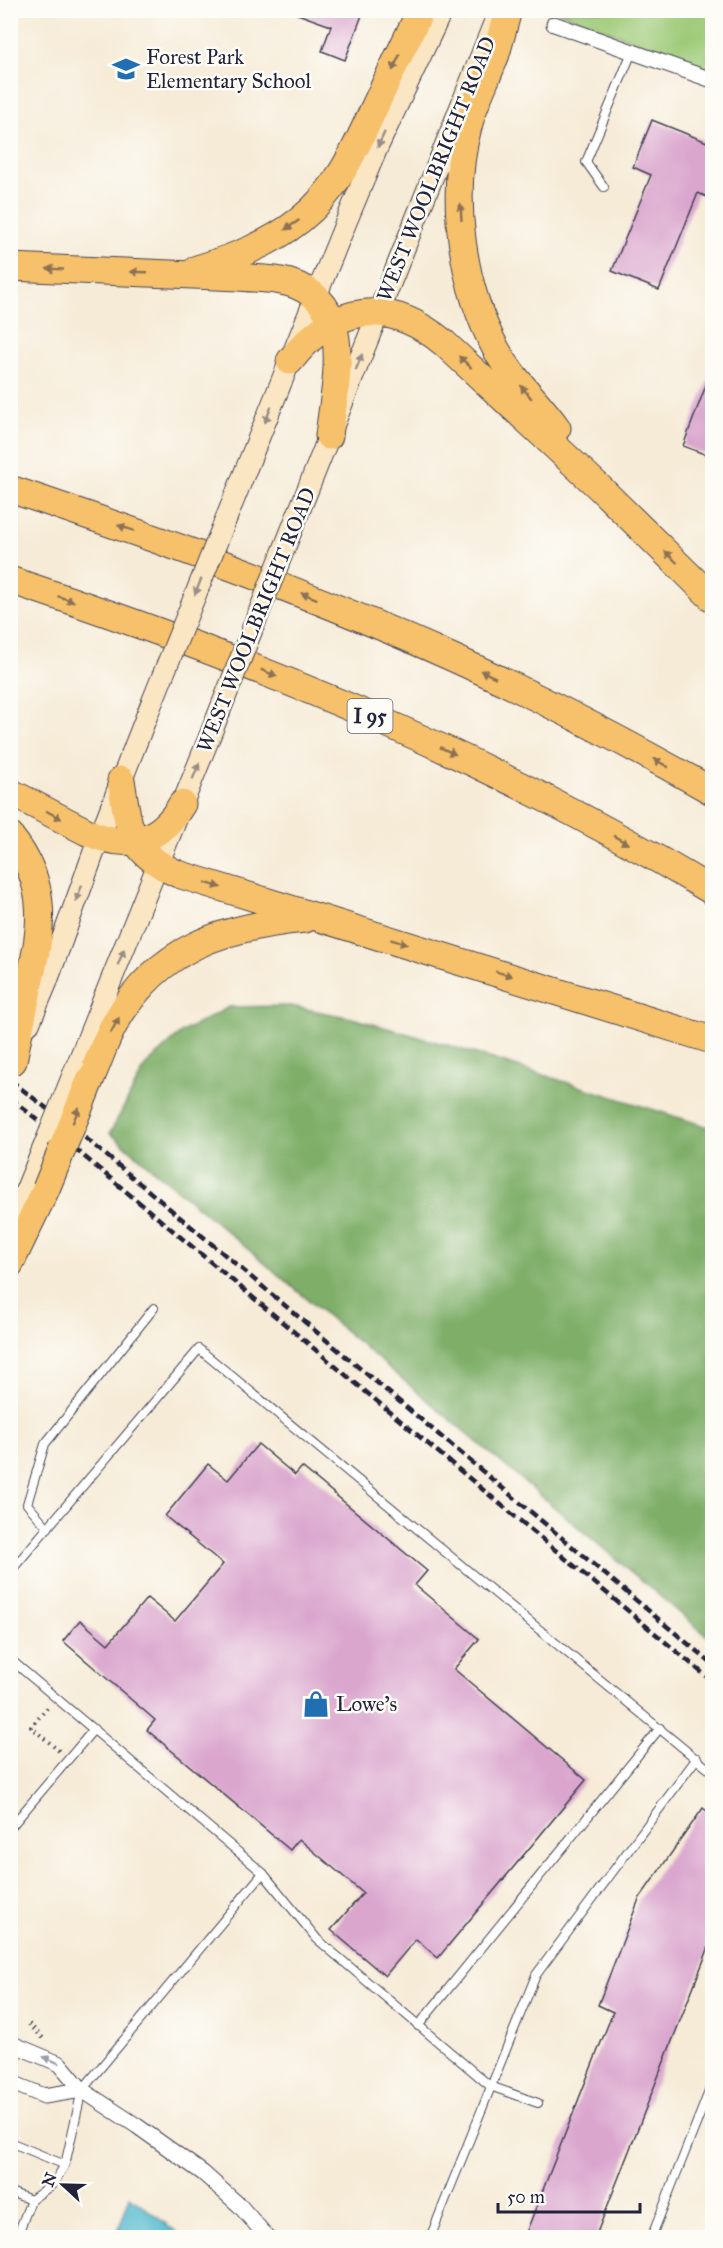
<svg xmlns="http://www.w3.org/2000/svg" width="723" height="2248" font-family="'IM FELL Great Primer',serif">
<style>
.green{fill:#9eca78;stroke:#60765a;stroke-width:1.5}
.forest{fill:#7eae68;stroke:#506852;stroke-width:1.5}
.water{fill:#50b8ce;stroke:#396d84;stroke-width:1.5}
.building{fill:#daa6ce}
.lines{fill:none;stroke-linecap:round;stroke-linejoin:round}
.lane-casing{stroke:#424052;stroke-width:10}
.street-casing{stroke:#424052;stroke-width:17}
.secondary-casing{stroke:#424052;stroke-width:23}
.highway-casing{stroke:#424052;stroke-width:29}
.path{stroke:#424052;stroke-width:4;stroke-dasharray:1.5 4.5;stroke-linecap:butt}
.lane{stroke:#fff;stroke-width:8}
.street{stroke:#fff;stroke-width:15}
.secondary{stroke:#fbe6c4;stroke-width:21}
.highway{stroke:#f6c16b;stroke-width:27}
.rail{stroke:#22223b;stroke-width:4.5;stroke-dasharray:9 4.5;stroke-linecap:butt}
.secondary-bridge-casing{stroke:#424052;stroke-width:23;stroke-linecap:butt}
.highway-bridge-casing{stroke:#424052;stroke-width:29;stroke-linecap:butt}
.secondary-bridge{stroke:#fbe6c4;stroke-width:21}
.highway-bridge{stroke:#f6c16b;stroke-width:27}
.oneway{fill:#8c7253}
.oneway2{fill:#998e86}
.oneway3{fill:#9c9ca7}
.labels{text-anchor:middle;stroke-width:5;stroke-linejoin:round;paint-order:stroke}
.shield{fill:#fdfcf7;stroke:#646373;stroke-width:1.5}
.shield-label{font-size:20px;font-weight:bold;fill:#22223b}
.poi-label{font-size:21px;fill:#22223b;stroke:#fdfcf7;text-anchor:start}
.street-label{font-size:21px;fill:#22223b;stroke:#fdfcf7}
</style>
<rect width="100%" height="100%" fill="#fdfcf7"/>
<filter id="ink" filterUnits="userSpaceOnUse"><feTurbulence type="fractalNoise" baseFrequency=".0167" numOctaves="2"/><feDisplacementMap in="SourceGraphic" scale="12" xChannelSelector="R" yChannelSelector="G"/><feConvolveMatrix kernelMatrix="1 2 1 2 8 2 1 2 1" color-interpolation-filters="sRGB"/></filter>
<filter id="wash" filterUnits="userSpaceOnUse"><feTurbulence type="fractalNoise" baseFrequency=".008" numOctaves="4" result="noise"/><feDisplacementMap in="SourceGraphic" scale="24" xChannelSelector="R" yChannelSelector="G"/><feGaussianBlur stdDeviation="1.35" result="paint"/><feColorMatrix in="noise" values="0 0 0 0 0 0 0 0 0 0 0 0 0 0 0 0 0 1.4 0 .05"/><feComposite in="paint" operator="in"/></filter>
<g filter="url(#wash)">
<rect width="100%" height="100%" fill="#f6ebd7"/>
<path class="green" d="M556 11H712V71Z"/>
<path class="forest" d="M291 1006 352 1018 451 1046 712 1128V1640L110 1133 146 1065 182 1032 229 1007Z"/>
<path class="water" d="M130 2196 183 2237H116Z"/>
<g id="blocks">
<g class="building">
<path d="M293 10H364L345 60 322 51 331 26 292 12Z"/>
<path d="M652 120 712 144V199L698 193 659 290 612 271 651 175 633 167Z"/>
<path d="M711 372H712V457L683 446Z"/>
<path d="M258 1444 295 1475 302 1467 427 1571 415 1585 479 1639 454 1669 586 1780 438 1958 416 1939 385 1976 331 1930 363 1893 299 1839 290 1850 147 1730 155 1720 63 1641 80 1620 108 1644 147 1598 175 1621 223 1564 165 1516 208 1464 228 1480Z"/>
<path d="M703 1808 712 1815V1939L595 2238H524L613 2012 598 2005 639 1899Z"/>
</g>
</g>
</g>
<g filter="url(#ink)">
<use href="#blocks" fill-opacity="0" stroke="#424052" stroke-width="1.5"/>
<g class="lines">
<defs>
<g id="lane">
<path d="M604 187 586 162 632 52"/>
<path d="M48 1528 27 1504 45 1444 154 1308"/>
<path d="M10 1572 199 1349 712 1772"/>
<path d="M10 1659 263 1873 317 1939 490 2086 538 2103"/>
<path d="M10 1828 94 1729"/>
<path d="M418 2026 660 1728"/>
<path d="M10 2142 65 2165 53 2184 31 2200 18 2234 10 2236"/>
<path d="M65 2165 82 2090 263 1873"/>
<path d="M10 2192 31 2200"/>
<path d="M430 2238 536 1975 697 1758"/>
<path d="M651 2238 712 2084"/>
</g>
<g id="street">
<path d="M554 24 712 80"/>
<path d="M10 2043 60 2064 82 2090 137 2126 203 2173 240 2206 268 2238"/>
<path d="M10 2082 44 2096 82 2090"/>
</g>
<g id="secondary">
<path d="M236 494 346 222 377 148 442 10"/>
<path d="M296 519 495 21"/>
<path d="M29 1024 46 984 99 838 147 715"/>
<path d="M75 1070 209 738"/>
<path d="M10 1229 50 1132"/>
</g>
<g id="highway">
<path d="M508 10C504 25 500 40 496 54 487 79 474 102 468 127 449 196 462 287 496 349 512 379 538 401 557 428"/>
<path d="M10 267 239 277C258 279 280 278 298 286 356 310 334 388 329 436"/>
<path d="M197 269C233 258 270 244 300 220 338 190 356 148 375 106 390 74 405 42 421 10"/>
<path d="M290 361C334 304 388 297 444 343L600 488 712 598"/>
<path d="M10 489C159 539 307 592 451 657 540 697 627 743 712 791"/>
<path d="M10 580C254 661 493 758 712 891"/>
<path d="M121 780C129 829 128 852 178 874L712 1040"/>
<path d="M10 792 87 832C127 850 159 843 182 804"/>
<path d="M10 836C50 885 42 928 29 984 24 1010 18 1035 13 1061"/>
<path d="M91 1078C99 1060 105 1040 115 1023 158 947 223 927 305 919"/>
<path d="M10 1264 46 1189"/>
</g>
</defs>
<use href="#lane" class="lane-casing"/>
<use href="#street" class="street-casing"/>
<use href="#secondary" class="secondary-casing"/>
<use href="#highway" class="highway-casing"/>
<g class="path">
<path d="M47 1708 31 1727 59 1751"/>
<path d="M29 2024 43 2038"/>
</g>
<use href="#lane" class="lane"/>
<use href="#street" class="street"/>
<use href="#secondary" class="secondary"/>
<use href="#highway" class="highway"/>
<g class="rail">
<path d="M10 1080 88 1140 712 1664"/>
<path d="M10 1098 80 1153 712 1681"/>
</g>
<defs>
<g id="secondary-bridge">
<path d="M147 715 236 494"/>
<path d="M209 738 296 519"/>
<path d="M50 1132 75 1070"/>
</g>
<path id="highway-bridge" d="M46 1189 91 1078"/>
</defs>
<use href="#secondary-bridge" class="secondary-bridge-casing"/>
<use href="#highway-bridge" class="highway-bridge-casing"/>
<use href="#secondary-bridge" class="secondary-bridge"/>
<use href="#highway-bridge" class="highway-bridge"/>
</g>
<defs><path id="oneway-solid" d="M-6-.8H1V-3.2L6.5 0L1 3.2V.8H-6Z" transform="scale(1.5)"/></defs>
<g class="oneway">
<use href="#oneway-solid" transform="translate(396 63) rotate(115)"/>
<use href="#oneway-solid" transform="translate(461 212) rotate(-93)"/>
<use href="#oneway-solid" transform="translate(292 225) rotate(146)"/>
<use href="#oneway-solid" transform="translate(55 269) rotate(-177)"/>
<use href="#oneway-solid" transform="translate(139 272) rotate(-178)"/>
<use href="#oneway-solid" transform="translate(465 362) rotate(-137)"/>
<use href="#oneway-solid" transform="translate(526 392) rotate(-130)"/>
<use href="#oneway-solid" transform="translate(126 528) rotate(-161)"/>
<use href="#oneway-solid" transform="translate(671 557) rotate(-136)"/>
<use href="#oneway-solid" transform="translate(309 596) rotate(-159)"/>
<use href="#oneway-solid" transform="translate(66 599) rotate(18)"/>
<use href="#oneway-solid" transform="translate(269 673) rotate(22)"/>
<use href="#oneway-solid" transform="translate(488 674) rotate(-155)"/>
<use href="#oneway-solid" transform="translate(448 751) rotate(25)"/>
<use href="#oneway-solid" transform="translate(661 763) rotate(-151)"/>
<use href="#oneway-solid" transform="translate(54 815) rotate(28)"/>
<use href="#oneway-solid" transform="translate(621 840) rotate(29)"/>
<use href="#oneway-solid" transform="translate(213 885) rotate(17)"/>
<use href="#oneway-solid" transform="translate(399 942) rotate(17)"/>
<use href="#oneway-solid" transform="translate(504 974) rotate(17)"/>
<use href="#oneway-solid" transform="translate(115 1025) rotate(-62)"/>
<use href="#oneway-solid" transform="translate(76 1115) rotate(-68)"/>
</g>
<g class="oneway2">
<use href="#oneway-solid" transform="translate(381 140) rotate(115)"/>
<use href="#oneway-solid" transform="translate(359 362) rotate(-68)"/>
<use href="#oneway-solid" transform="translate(268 415) rotate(112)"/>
<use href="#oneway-solid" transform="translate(198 587) rotate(112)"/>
<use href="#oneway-solid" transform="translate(196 771) rotate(-68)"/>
<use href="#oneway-solid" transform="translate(79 893) rotate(110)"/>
<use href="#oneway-solid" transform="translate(121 957) rotate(-68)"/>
</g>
<use class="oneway3" href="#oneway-solid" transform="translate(51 2060) rotate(-157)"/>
</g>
<defs>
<symbol id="school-bare" viewBox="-9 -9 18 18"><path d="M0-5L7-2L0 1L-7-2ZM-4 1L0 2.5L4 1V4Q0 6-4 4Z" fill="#1f6fb2" stroke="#fdfcf7" stroke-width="2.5" paint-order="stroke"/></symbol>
<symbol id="shop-bare" viewBox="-9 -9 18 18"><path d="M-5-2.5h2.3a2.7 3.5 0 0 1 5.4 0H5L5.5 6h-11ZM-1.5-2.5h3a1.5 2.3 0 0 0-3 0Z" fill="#1f6fb2" stroke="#fdfcf7" stroke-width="2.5" paint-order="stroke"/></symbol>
</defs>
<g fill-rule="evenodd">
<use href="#school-bare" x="107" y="50" width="38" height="38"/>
<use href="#shop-bare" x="297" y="1685" width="38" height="38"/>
</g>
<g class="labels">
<rect class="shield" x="347.5" y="699" width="45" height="34" rx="4.5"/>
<g class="shield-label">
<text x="370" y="723">I 95</text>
</g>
<g class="poi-label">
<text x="146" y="64">Forest Park<tspan x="146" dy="24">Elementary School</tspan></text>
<text x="336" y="1711">Lowe's</text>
</g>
<g class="street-label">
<text transform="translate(436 169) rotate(-68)" y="7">WEST WOOLBRIGHT ROAD</text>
<text transform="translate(256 620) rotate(-68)" y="7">WEST WOOLBRIGHT ROAD</text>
</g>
</g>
<rect width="723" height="2248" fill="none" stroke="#fdfcf7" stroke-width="36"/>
<g transform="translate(63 2185) rotate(292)" stroke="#fdfcf7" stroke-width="4.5" paint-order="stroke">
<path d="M0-4.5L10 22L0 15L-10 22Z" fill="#22223b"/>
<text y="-9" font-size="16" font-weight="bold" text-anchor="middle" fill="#22223b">N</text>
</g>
<path d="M498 2203v9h142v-9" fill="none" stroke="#22223b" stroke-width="3"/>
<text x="507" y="2203" font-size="18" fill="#22223b" stroke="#fdfcf7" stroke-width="4.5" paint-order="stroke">50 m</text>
</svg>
